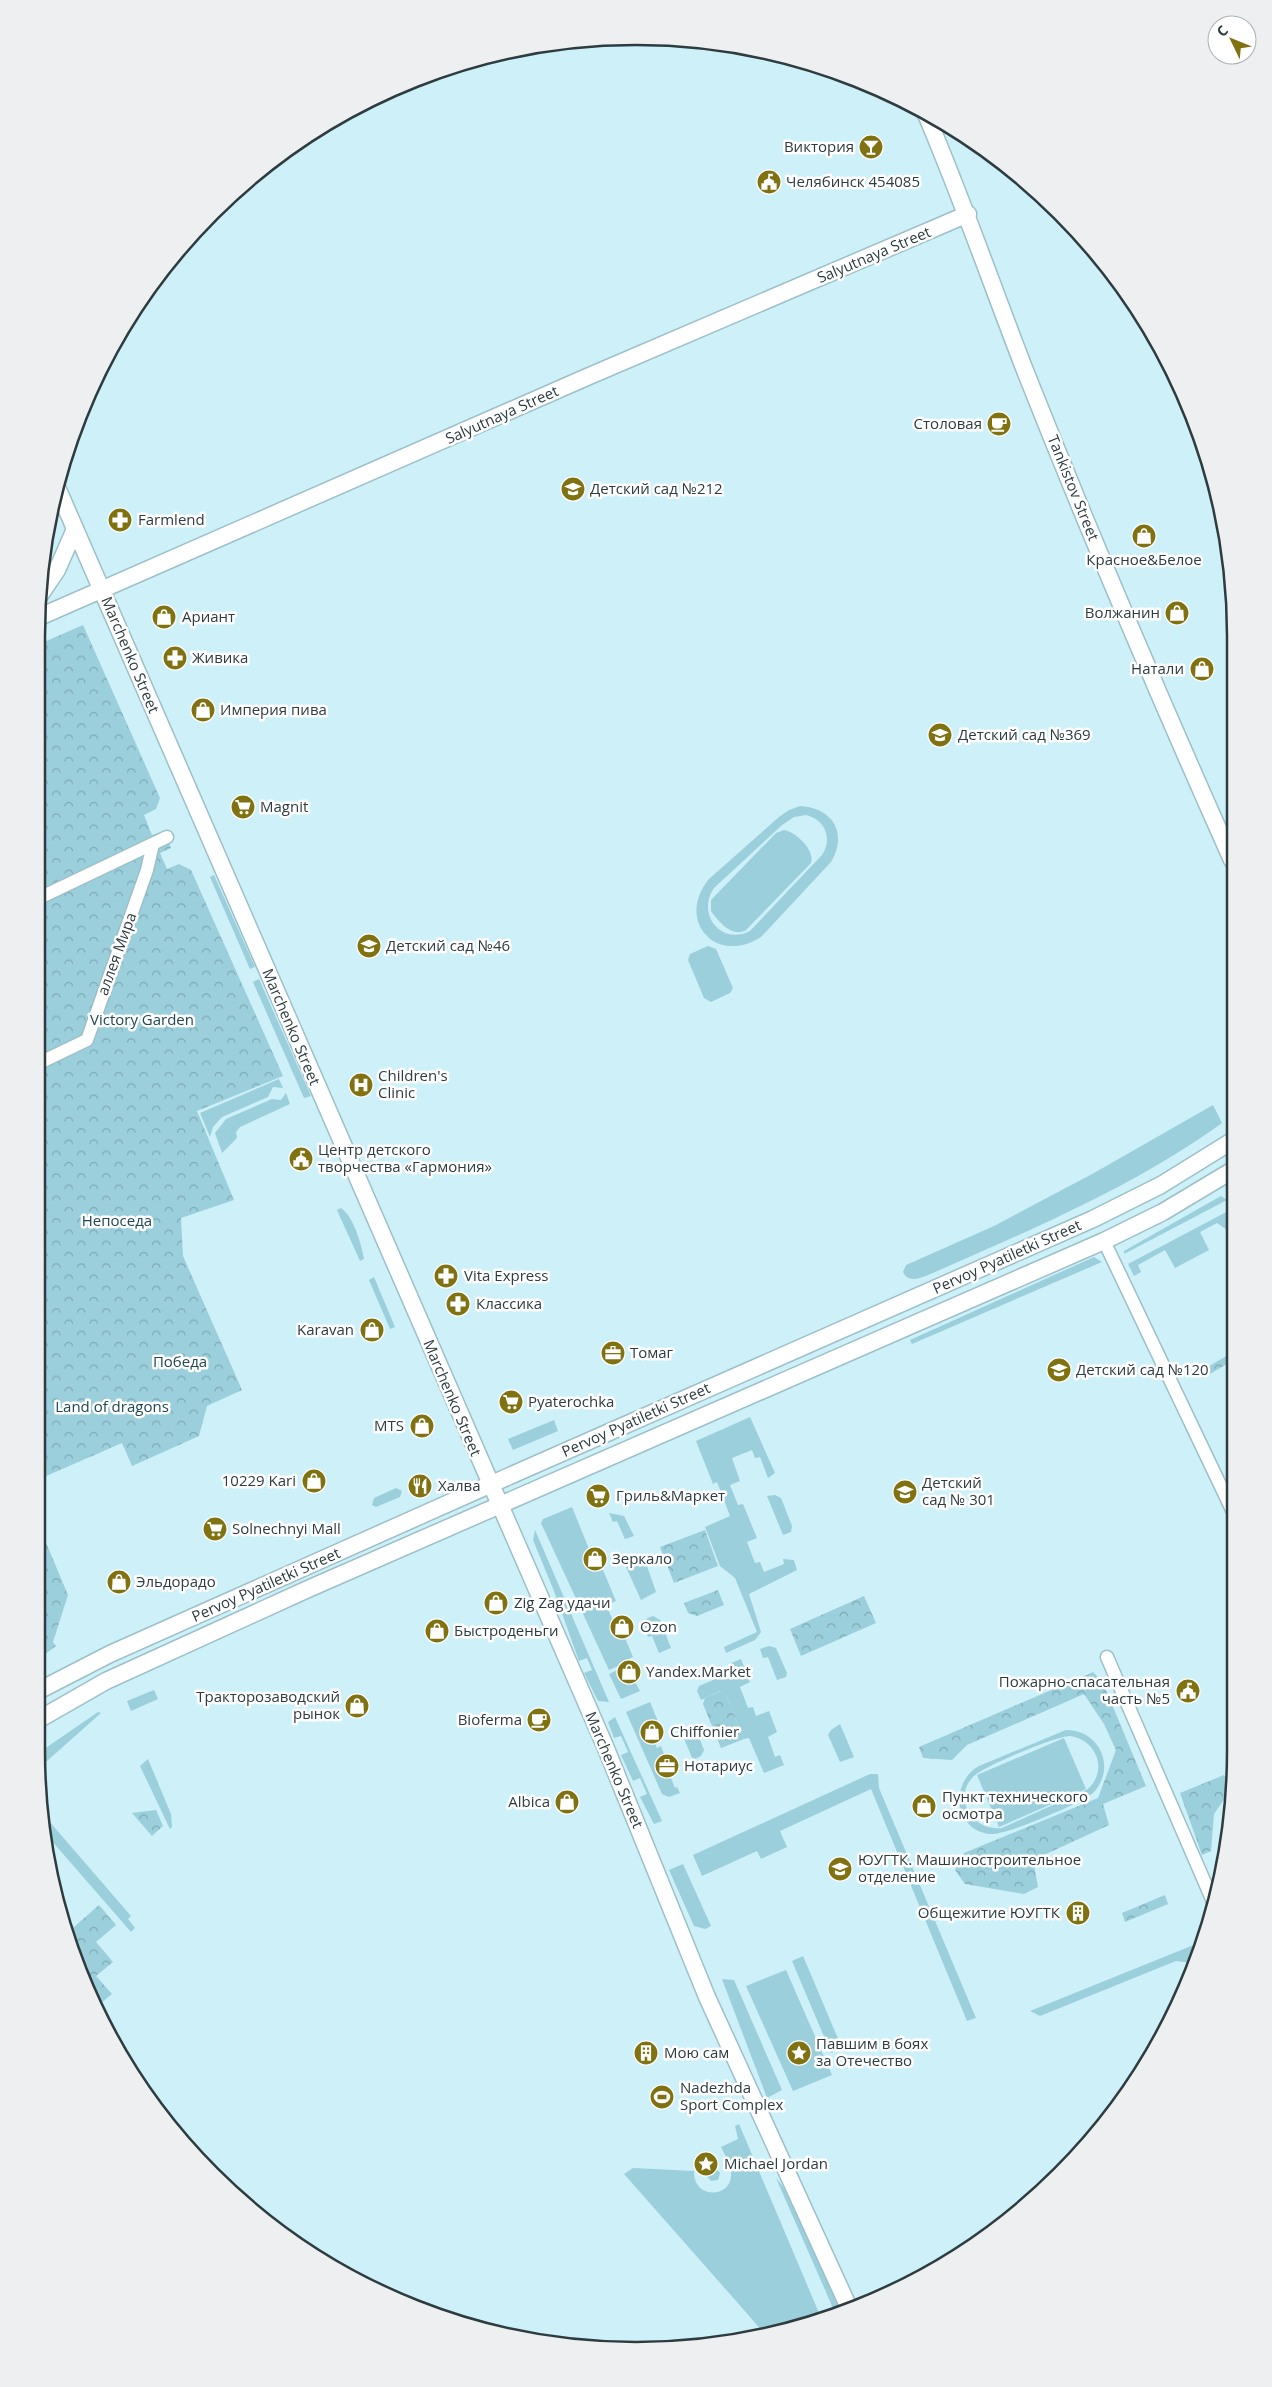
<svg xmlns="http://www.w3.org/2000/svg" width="1272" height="2387" font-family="'Open Sans',sans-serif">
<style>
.grass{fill:#9bcfdc;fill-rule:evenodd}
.forest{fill:url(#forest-crowns)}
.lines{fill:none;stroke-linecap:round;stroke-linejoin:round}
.street-casing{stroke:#9dc0c8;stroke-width:15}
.secondary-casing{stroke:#9dc0c8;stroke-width:19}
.street{stroke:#fff;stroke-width:12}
.secondary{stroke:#fff;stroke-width:16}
.labels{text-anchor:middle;stroke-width:5;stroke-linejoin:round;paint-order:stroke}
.poi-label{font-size:15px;fill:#2e3c40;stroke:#fff;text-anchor:start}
.street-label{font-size:15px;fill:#2e3c40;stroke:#fff}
.park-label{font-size:15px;fill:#214851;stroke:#fff}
.rim{fill:none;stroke:#2e3c40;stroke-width:2.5}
</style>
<defs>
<pattern id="forest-crowns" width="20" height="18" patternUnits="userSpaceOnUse" patternTransform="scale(1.25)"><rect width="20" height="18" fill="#9bcfdc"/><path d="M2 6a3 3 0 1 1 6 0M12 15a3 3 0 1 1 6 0" fill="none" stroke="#7fa9b4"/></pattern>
</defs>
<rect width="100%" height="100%" fill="#cdf0f9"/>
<g class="grass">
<path d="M800 806C833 808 848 833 831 862L761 937C716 966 675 920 709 879L779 817 789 810ZM806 815C825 819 833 839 822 855L750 931C721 946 696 914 714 888L782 825 794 817Z"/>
<path d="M784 830C796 832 815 850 811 863L746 930C732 938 719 922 711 911V900L776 833Z"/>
<path d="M214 875 255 967 250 969 210 877Z"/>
<path d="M708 946 716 949 733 988 730 993 711 1002 704 998 688 960 690 954Z"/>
<path d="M259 979 311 1096 304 1098 253 982Z"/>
<path d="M279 1079 283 1088 273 1087 268 1097 222 1117 213 1127 210 1137 200 1113Z"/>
<path d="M286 1093 290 1104 240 1127 236 1132 237 1138 222 1153 215 1133 226 1119 272 1099 281 1100Z"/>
<path d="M1213 1105 1222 1123C1132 1188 1028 1231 926 1276 917 1279 908 1282 903 1272L906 1265 994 1226 1094 1173Z"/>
<path d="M1221 1196 1227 1200 1124 1254V1251Z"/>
<path d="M341 1208C354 1217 361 1244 364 1259L360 1261 337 1210Z"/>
<path d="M1232 1209 1233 1234 1217 1223 1200 1232 1209 1250 1175 1268 1165 1250 1138 1265 1141 1272 1134 1276 1128 1264Z"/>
<path d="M1094 1257 1102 1262 912 1344 910 1340Z"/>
<path d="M374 1277 395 1327 390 1329 369 1280Z"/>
<path d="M750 1417 775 1473 768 1478 760 1457 755 1458 752 1450 732 1458 740 1481 730 1485 738 1505 743 1504 757 1538 747 1542 755 1563 760 1562 764 1572 784 1564 783 1559 794 1560 797 1570 749 1594 761 1632 755 1640 726 1653 724 1647 757 1632 735 1578 720 1566 705 1527 730 1516 717 1482 713 1484 696 1441Z"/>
<path d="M554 1420 558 1431 513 1450 508 1439Z"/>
<path d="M396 1488 402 1491 400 1497 376 1507 372 1505 374 1498Z"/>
<path d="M775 1495 781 1498 792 1526 791 1532 783 1535 767 1496Z"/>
<path d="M572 1507 598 1571 603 1570 616 1601 606 1605 616 1627 620 1626 633 1657 622 1662 623 1664 609 1670 541 1523 543 1519Z"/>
<path d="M609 1513 624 1516 634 1536 625 1539 617 1521 613 1522Z"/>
<path d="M535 1530 609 1702 598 1701 584 1673 592 1670 587 1658 579 1661 554 1591 533 1540Z"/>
<path d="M636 1563 647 1566 656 1592 641 1600 626 1567Z"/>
<path d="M653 1616 660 1620 671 1648 659 1653 652 1636 648 1637 641 1621Z"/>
<path d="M769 1646 776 1648 787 1673 786 1677 777 1680 768 1657 763 1658 760 1649Z"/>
<path d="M741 1659 750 1682 740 1687 748 1708 753 1707 756 1716 769 1711 777 1732 768 1737 775 1757 780 1755 784 1765 764 1773 749 1738 744 1739 726 1695 720 1691 701 1700 697 1691 699 1686 732 1672 729 1664Z"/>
<path d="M624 1667 631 1683 635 1682 640 1691 621 1699 609 1674Z"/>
<path d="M154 1690 158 1699 131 1711 127 1701Z"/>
<path d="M650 1702 659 1724 649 1729 657 1748 661 1746 667 1762 665 1763 675 1788 677 1787 680 1793 669 1797 662 1794 626 1712Z"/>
<path d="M98 1712 101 1713 38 1769 37 1754Z"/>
<path d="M615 1717 662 1821 654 1824 640 1797 647 1794 640 1778 633 1781 621 1755 628 1752 621 1736 614 1738 608 1722Z"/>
<path d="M840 1724 854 1757 840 1762 828 1735 831 1730Z"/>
<path d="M692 1730 697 1732 704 1750 701 1756 693 1760 682 1734Z"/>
<path d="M1066 1730C1100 1730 1117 1768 1093 1793 1079 1804 1005 1836 989 1834 953 1829 950 1782 979 1766ZM1070 1736C1097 1740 1108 1770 1088 1789L1002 1828C975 1832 952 1801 972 1778 981 1767 1056 1736 1070 1736Z"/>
<path d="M1064 1738 1086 1789 999 1827 977 1775Z"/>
<path d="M148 1759 171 1814 172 1827 170 1829 140 1766Z"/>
<path d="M870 1774H878L879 1788 976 2018 967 2021 871 1789 780 1831 787 1847 761 1859 757 1851 702 1876 693 1855Z"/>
<path d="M42 1813 131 1916 128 1919 135 1928 131 1932 44 1832Z"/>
<path d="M683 1864 711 1926 705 1929 694 1926 669 1870Z"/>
<path d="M1201 1942 1192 1963 1176 1961 1040 2016 1030 2011Z"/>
<path d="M803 1956 842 2048 831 2053 792 1961Z"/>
<path d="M786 1970 832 2075 793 2091 746 1986Z"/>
<path d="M722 1979 734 1980 782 2090 767 2098Z"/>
<path d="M739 2124 822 2320 791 2330 760 2335 762 2331 744 2310 624 2174 633 2168 694 2171C693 2201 734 2198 731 2172 730 2164 725 2155 721 2147L738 2139 735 2126Z"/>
<path d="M702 2159H708L720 2173 718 2180 711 2181 699 2167Z"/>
<path d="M776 2178 789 2194 845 2312 836 2315Z"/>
</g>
<g class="forest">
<path d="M83 625 160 798 156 809 144 815 152 835 164 831 171 848 160 853 167 869 179 864 191 870 283 1076 197 1111 234 1200 181 1218 183 1256 242 1390 207 1406 199 1436 132 1466 122 1443 37 1480V645Z"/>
<path d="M1233 1352V1363L1232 1361 1203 1378 1201 1371Z"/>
<path d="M37 1521 68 1595 53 1642 56 1646 36 1661Z"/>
<path d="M705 1530 718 1566 674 1583 660 1547Z"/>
<path d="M718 1590 724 1605 697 1616 688 1613 684 1603Z"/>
<path d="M864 1596 876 1623 801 1656 790 1629Z"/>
<path d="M1093 1672 1103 1683 1146 1786 1103 1804 1109 1825 1033 1860 1038 1887 1024 1894 965 1884 955 1870 964 1853 1098 1798 1116 1750 1104 1724 1084 1694 967 1745 952 1760 923 1758 919 1747Z"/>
<path d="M721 1691 726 1695 744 1739 721 1748 703 1704 705 1698Z"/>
<path d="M1224 1775 1231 1789 1214 1814 1211 1851 1202 1855 1180 1793Z"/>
<path d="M156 1810 163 1826 152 1836 132 1813Z"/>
<path d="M1165 1895 1168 1904 1125 1922 1122 1913Z"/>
<path d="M99 1905 116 1925 96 1942 113 1962 96 1976 112 1994 96 2007 66 1934Z"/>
</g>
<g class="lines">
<defs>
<g id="street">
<path d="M37 899 167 837"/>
<path d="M37 1064 87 1040 147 870 153 844"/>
<path d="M1104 1241 1234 1514"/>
<path d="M1107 1657 1215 1906"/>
</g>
<g id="secondary">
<path d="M925 112C962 198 992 286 1026 373 1091 537 1160 699 1232 860"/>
<path d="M56 485 605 1746 707 1997 850 2310"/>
<path d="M38 598 57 570 75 529"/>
<path d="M37 618 587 377 968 214"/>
<path d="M36 1692 110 1654 514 1474 1093 1219 1161 1185 1232 1141"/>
<path d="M36 1721 106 1681 308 1589 1104 1241 1163 1212 1233 1170"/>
</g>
</defs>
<use href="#street" class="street-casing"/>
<use href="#secondary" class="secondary-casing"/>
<use href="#street" class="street"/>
<use href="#secondary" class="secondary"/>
</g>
<defs>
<symbol id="bar-disc" viewBox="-11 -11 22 22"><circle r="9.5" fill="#807111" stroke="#fff"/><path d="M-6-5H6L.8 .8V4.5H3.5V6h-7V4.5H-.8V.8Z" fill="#fff"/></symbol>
<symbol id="civic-disc" viewBox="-11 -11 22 22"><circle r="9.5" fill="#807111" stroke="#fff"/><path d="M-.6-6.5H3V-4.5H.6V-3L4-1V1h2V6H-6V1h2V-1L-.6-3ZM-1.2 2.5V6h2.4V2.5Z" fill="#fff"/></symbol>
<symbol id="cafe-disc" viewBox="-11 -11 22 22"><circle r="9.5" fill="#807111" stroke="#fff"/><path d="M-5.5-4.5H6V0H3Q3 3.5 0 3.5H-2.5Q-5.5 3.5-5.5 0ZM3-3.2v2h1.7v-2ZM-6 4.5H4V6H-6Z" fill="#fff"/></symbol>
<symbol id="school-disc" viewBox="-11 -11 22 22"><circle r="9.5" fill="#807111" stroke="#fff"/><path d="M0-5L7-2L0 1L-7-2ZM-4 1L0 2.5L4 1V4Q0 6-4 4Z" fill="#fff"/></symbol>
<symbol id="pharmacy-disc" viewBox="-11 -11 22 22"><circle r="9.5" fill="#807111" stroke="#fff"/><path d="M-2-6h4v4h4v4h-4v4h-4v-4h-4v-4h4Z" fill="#fff"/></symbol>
<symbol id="shop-disc" viewBox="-11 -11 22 22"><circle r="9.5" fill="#807111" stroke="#fff"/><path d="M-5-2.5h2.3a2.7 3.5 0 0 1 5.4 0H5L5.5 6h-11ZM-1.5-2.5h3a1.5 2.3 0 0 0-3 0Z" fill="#fff"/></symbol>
<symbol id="supermarket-disc" viewBox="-11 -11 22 22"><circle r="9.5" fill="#807111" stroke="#fff"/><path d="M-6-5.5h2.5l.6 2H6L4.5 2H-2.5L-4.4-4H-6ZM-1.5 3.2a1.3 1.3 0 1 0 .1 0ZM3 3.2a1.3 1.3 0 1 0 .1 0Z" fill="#fff"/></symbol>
<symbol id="hospital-disc" viewBox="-11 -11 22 22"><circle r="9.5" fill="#807111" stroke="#fff"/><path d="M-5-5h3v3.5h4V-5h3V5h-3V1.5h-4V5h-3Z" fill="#fff"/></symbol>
<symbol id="office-disc" viewBox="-11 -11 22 22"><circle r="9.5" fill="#807111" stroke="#fff"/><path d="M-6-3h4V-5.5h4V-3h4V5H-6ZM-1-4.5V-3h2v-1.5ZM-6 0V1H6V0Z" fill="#fff"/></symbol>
<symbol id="restaurant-disc" viewBox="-11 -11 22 22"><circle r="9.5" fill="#807111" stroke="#fff"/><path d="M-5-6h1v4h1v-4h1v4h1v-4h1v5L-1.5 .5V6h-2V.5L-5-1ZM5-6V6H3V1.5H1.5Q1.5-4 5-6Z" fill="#fff"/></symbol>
<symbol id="university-disc" viewBox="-11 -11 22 22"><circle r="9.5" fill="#807111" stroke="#fff"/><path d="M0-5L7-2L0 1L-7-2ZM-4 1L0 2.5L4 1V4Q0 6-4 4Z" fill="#fff"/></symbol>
<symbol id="building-disc" viewBox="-11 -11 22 22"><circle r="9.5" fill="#807111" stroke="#fff"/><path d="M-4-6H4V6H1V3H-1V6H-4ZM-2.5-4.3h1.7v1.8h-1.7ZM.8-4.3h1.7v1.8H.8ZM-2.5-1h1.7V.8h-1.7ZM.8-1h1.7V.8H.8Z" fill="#fff"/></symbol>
<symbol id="sight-disc" viewBox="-11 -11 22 22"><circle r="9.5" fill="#807111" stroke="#fff"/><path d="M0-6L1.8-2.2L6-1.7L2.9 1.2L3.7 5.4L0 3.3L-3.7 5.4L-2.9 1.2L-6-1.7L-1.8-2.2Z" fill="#fff"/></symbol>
<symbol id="stadium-disc" viewBox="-11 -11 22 22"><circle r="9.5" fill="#807111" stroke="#fff"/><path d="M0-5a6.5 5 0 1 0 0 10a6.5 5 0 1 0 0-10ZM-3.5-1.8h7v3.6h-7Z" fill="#fff"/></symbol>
</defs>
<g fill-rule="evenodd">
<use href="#bar-disc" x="857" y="133" width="28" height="28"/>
<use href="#civic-disc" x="755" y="168" width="28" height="28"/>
<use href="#cafe-disc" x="985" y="410" width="28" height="28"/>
<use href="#school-disc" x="559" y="475" width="28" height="28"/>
<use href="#pharmacy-disc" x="106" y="506" width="28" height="28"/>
<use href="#shop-disc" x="1130" y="522" width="28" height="28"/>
<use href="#shop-disc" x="1163" y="599" width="28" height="28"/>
<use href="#shop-disc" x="150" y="603" width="28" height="28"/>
<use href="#pharmacy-disc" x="161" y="644" width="28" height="28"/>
<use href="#shop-disc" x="1188" y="655" width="28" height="28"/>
<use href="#shop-disc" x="189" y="696" width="28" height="28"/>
<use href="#school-disc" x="926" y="721" width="28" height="28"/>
<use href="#supermarket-disc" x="229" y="793" width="28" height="28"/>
<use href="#school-disc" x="355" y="932" width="28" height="28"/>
<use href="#hospital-disc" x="347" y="1071" width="28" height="28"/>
<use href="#civic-disc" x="287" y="1145" width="28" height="28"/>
<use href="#pharmacy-disc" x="432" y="1262" width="28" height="28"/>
<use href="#pharmacy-disc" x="444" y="1290" width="28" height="28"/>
<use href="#shop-disc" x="358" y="1316" width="28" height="28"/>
<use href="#office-disc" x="599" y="1339" width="28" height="28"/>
<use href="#school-disc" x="1045" y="1356" width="28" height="28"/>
<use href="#supermarket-disc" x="497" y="1388" width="28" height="28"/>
<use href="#shop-disc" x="408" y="1412" width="28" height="28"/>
<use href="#shop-disc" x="300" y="1467" width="28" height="28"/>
<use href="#restaurant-disc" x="406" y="1472" width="28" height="28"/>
<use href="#school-disc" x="891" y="1478" width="28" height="28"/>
<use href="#supermarket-disc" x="584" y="1482" width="28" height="28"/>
<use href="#supermarket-disc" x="201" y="1515" width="28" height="28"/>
<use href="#shop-disc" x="581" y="1545" width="28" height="28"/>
<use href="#shop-disc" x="105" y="1568" width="28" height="28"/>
<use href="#shop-disc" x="482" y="1589" width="28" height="28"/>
<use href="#shop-disc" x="608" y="1613" width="28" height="28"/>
<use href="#shop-disc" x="423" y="1617" width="28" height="28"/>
<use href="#shop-disc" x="615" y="1658" width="28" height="28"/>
<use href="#civic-disc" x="1174" y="1677" width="28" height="28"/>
<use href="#shop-disc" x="343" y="1692" width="28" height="28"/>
<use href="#cafe-disc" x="525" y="1706" width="28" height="28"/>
<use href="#shop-disc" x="638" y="1718" width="28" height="28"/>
<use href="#office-disc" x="653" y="1752" width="28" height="28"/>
<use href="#shop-disc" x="553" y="1788" width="28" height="28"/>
<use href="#shop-disc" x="910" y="1792" width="28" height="28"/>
<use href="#university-disc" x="826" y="1855" width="28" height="28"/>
<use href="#building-disc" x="1064" y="1899" width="28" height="28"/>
<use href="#building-disc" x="632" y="2039" width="28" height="28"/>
<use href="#sight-disc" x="785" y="2039" width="28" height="28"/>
<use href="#stadium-disc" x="648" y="2083" width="28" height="28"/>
<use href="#sight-disc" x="692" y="2150" width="28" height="28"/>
</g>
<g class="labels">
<g class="poi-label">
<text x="854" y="152" text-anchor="end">Виктория</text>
<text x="786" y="187">Челябинск 454085</text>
<text x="982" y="429" text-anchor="end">Столовая</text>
<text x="590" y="494">Детский сад №212</text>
<text x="138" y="525">Farmlend</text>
<text x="1144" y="565" text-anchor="middle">Красное&amp;Белое</text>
<text x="1160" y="618" text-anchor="end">Волжанин</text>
<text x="182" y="622">Ариант</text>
<text x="192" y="663">Живика</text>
<text x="1184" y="674" text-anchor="end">Натали</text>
<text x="220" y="715">Империя пива</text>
<text x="958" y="740">Детский сад №369</text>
<text x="260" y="812">Magnit</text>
<text x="386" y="951">Детский сад №46</text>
<text x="378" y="1081">Children's<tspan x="378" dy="17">Clinic</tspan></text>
<text x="318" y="1155">Центр детского<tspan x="318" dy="17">творчества «Гармония»</tspan></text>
<text x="464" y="1281">Vita Express</text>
<text x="476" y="1309">Классика</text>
<text x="354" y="1335" text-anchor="end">Karavan</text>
<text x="630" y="1358">Томаг</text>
<text x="1076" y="1375">Детский сад №120</text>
<text x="528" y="1407">Pyaterochka</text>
<text x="404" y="1431" text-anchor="end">MTS</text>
<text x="296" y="1486" text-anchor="end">10229 Kari</text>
<text x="922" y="1488">Детский<tspan x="922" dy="17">сад № 301</tspan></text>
<text x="438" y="1491">Халва</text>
<text x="616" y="1501">Гриль&amp;Маркет</text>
<text x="232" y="1534">Solnechnyi Mall</text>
<text x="612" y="1564">Зеркало</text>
<text x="136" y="1587">Эльдорадо</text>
<text x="514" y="1608">Zig Zag удачи</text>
<text x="640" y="1632">Ozon</text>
<text x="454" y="1636">Быстроденьги</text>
<text x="646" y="1677">Yandex.Market</text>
<text x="1170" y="1687" text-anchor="end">Пожарно-спасательная<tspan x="1170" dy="17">часть №5</tspan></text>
<text x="340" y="1702" text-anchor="end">Тракторозаводский<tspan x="340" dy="17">рынок</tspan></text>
<text x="522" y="1725" text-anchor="end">Bioferma</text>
<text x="670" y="1737">Chiffonier</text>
<text x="684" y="1771">Нотариус</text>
<text x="942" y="1802">Пункт технического<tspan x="942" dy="17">осмотра</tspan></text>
<text x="550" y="1807" text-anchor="end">Albica</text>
<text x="858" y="1865">ЮУГТК. Машиностроительное<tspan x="858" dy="17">отделение</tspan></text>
<text x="1060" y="1918" text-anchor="end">Общежитие ЮУГТК</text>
<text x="816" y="2049">Павшим в боях<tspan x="816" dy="17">за Отечество</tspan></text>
<text x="664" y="2058">Мою сам</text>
<text x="680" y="2093">Nadezhda<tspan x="680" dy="17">Sport Complex</tspan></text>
<text x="724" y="2169">Michael Jordan</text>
</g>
<g class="street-label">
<text transform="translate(874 255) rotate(-23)" y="5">Salyutnaya Street</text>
<text transform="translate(502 415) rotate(-24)" y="5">Salyutnaya Street</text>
<text transform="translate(1073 488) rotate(68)" y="5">Tankistov Street</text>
<text transform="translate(130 655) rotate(67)" y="5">Marchenko Street</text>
<text transform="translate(117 954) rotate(-70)" y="5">аллея Мира</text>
<text transform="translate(291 1027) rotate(67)" y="5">Marchenko Street</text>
<text transform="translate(1007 1257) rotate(-24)" y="5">Pervoy Pyatiletki Street</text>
<text transform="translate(452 1398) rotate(67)" y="5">Marchenko Street</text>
<text transform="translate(636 1420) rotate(-24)" y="5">Pervoy Pyatiletki Street</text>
<text transform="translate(266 1585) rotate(-24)" y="5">Pervoy Pyatiletki Street</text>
<text transform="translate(614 1770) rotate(67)" y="5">Marchenko Street</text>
</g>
<g class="park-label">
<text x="142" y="1025">Victory Garden</text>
<text x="117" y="1226">Непоседа</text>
<text x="180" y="1367">Победа</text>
<text x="112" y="1412">Land of dragons</text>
</g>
</g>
<path d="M0 0H1272V2387H0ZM636 45H636A591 591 0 0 1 1227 636V1751A591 591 0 0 1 636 2342H636A591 591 0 0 1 45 1751V636A591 591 0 0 1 636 45Z" fill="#eeeff0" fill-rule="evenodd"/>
<path class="rim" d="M636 45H636A591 591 0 0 1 1227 636V1751A591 591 0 0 1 636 2342H636A591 591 0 0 1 45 1751V636A591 591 0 0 1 636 45Z"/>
<g transform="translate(1232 40) rotate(313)"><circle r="24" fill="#ffffff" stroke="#abb1b3"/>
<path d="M0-4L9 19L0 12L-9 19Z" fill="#807111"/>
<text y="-8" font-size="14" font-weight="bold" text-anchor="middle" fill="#2e3c40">С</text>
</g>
</svg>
